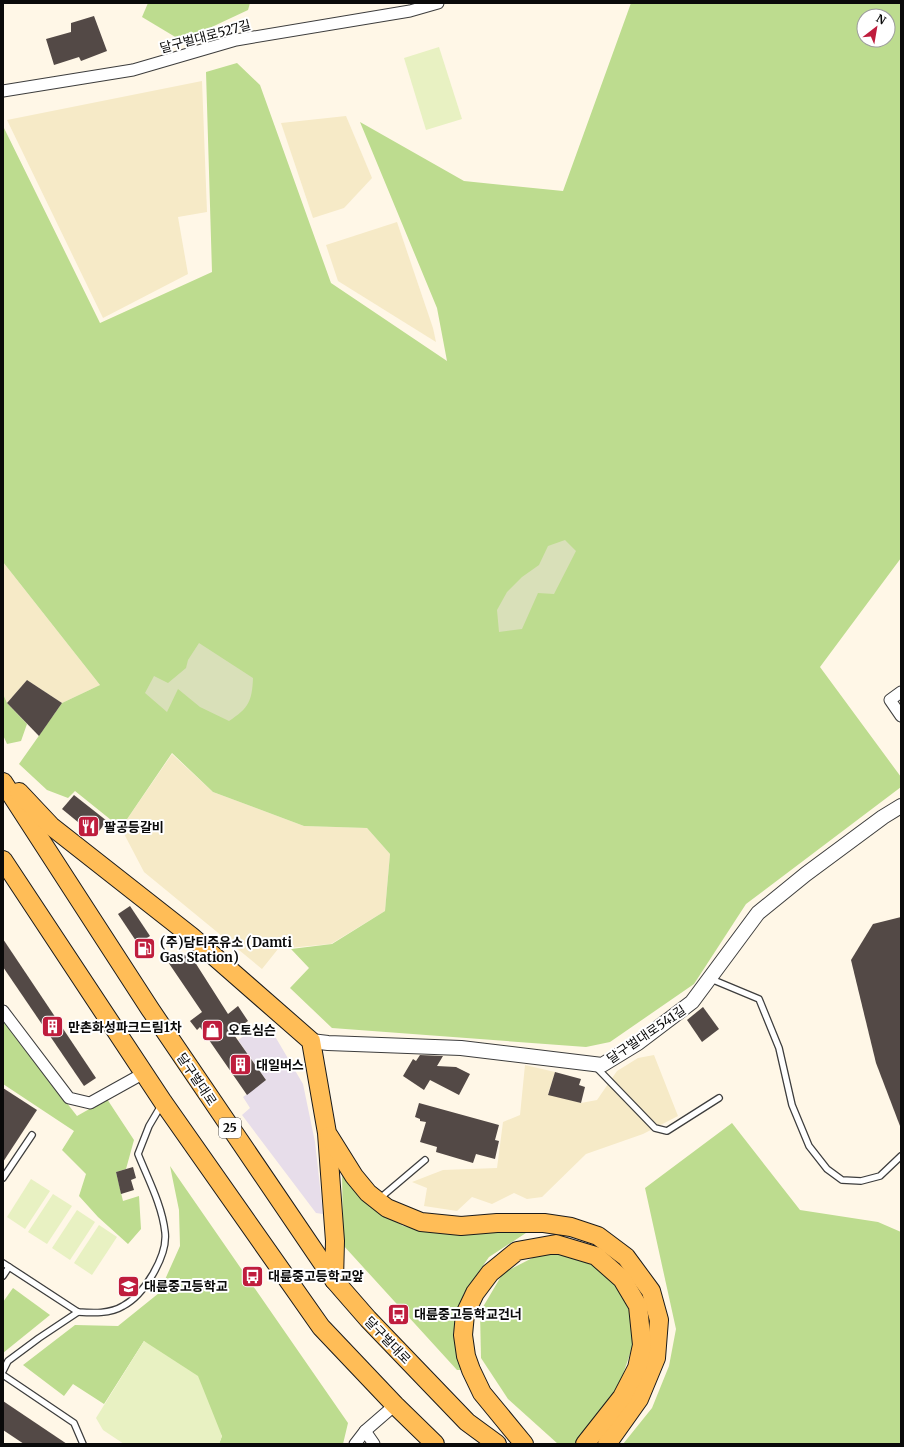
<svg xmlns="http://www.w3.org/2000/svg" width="904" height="1447" font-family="Merriweather,'Noto Sans KR',serif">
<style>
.industrial{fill:#e7ddea}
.farmland{fill:#f6eac7}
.forest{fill:#bddc8f;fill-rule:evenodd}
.cemetery{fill:#d9e0b9}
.pitch{fill:#e8f1c2}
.building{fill:#534946}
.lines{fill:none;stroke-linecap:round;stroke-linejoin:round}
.service-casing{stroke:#3d3d3d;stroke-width:8}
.minor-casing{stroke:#3d3d3d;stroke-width:13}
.tertiary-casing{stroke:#3d3d3d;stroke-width:16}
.primary-casing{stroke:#1b1b1b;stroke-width:20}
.service{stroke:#fff;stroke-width:5.5}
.minor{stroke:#fff;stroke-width:11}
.tertiary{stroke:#fff;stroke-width:14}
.primary{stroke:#ffbd57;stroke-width:18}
.labels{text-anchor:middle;stroke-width:4;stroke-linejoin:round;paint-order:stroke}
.shield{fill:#fff;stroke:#545454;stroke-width:1}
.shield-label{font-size:12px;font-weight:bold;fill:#0a0a0a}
.street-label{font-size:13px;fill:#0a0a0a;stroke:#fff}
.poi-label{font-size:13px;font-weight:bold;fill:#0a0a0a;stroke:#fff;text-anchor:start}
</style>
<rect width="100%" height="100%" fill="#fff7e7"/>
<path class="industrial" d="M263 1023 276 1038 303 1084 315 1142 323 1214 316 1213 242 1115 250 1108 243 1097 266 1080 238 1040Z"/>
<g class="farmland">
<path d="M202 81 207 212 178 217 188 274 103 318 7 120Z"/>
<path d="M346 116 372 178 344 208 313 218 281 123Z"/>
<path d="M397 222 433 328 436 342 338 281 326 245Z"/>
<path d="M3 562 100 685 62 703 27 680 7 703 3 694Z"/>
<path d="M172 754 213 792 304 826 367 828 390 854 385 911 331 944 278 949 262 969 144 872 121 828Z"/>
<path d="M654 1055 678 1116 643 1134 586 1154 542 1197 527 1199 514 1193 492 1204 472 1197 457 1211 424 1206 427 1188 412 1182 443 1170 497 1168 503 1122 520 1115 525 1065 555 1072 548 1094 581 1103 597 1100 617 1071 638 1058Z"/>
</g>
<g class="forest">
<path d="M148 3H250L248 10 182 41 142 17Z"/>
<path d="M631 3H901V558L820 667 901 777V787L746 904 694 984 610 1042 586 1047 332 1028 290 988 309 968 291 949 332 944 385 911 390 854 367 828 304 826 213 792 172 753 121 828 75 791 68 798 47 790 19 764 62 703 100 685 3 562V126L100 323 212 272 206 72 237 63 260 85 331 283 447 361 437 308 360 122 464 181 563 191ZM864 16H888V40H864Z"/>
<path d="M3 694 7 703 27 724 21 741 7 744 3 735Z"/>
<path d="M3 1021 77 1116 107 1099 134 1140 126 1169 116 1172 123 1201 139 1196 141 1229 128 1244 98 1217 79 1196 86 1174 62 1150 74 1131 3 1084Z"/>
<path d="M732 1123 800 1210 878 1222 901 1232V1444H623L652 1408 669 1366 676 1329 645 1188Z"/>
<path d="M170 1166 348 1423 343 1444H219L222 1436 144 1341 104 1404 73 1384 64 1396 23 1365 75 1325 118 1326 159 1293 180 1246 179 1210Z"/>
<path d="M342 1169 367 1203 403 1226 458 1234 529 1231 489 1257 464 1293 453 1334 462 1370H457L343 1245Z"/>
<path d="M542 1253 585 1258 619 1283 632 1312 633 1345 619 1386 575 1444H558L508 1399 481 1358 480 1312 503 1273Z"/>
<path d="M13 1288 50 1315 3 1353V1302Z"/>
</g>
<g class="cemetery">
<path d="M565 540 576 551 554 594 538 593 522 629 499 632 497 610 507 592 522 577 539 565 548 546Z"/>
<path d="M199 643 253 678C252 701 249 708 229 721L200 707 178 689 167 712 145 693 154 676 168 683 186 668 188 660Z"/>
</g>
<g class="pitch">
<path d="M439 47 462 119 426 130 404 58Z"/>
<path d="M31 1179 50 1191 25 1229 7 1217Z"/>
<path d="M53 1194 72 1206 47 1244 28 1232Z"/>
<path d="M77 1210 95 1222 70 1260 52 1248Z"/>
<path d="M99 1225 117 1237 92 1275 74 1263Z"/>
<path d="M144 1341 198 1376 222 1436 219 1444H124L103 1430 96 1418Z"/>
</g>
<g class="building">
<path d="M94 16 107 51 81 61 79 57 54 65 46 39 71 32V23Z"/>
<path d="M27 680 62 703 39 736 7 703Z"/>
<path d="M74 795 107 821 95 836 62 809Z"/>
<path d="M130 906 150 936 138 944 118 914Z"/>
<path d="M901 917V1126H900L876 1063 851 960 873 924Z"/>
<path d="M3 939 96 1078 84 1086 3 967Z"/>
<path d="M179 954 191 956 228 1014 238 1006 248 1021 232 1032 266 1080 247 1095 200 1027 197 1030 190 1021 202 1012 168 962Z"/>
<path d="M703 1007 719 1029 702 1042 687 1020Z"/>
<path d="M420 1055 443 1056 437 1066 456 1067 470 1074 459 1095 430 1080 424 1090 403 1076 413 1059 416 1061Z"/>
<path d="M555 1072 581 1079 579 1085 585 1087 581 1103 548 1095Z"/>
<path d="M3 1088 37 1110 3 1162Z"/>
<path d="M419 1103 499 1125 495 1140 499 1141 495 1159 476 1154 473 1163 436 1152 437 1147 420 1142 426 1122 420 1121V1119L415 1117Z"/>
<path d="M133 1167 136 1178 131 1180 134 1190 121 1194 116 1172Z"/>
<path d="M3 1401 67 1444H24L3 1430Z"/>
</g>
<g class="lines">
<defs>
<g id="service">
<path d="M711 979 759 999 779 1048 792 1105 809 1146 827 1169 842 1180 861 1181 880 1176 901 1156"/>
<path d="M596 1067 655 1128 667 1131 719 1098"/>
<path d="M3 1178 32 1135"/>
<path d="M379 1199 425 1160"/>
<path d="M3 1263 78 1312C93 1313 110 1314 123 1306 144 1295 168 1256 165 1232 162 1205 148 1179 138 1154L149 1126 162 1104"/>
<path d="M3 1276 9 1267"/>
<path d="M3 1371 8 1361 39 1338 78 1312"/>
<path d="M3 1375 74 1423 83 1444"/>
</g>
<g id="minor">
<path d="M3 91 133 70 236 40 410 11 438 3"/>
<path d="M901 692 890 700 901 716"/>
<path d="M3 1011 69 1098 90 1103 144 1073"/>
<path d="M365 1431 374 1444"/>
<path d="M355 1444 365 1431 395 1405"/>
</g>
<path id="tertiary" d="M311 1041 328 1043 461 1048 602 1065 638 1043 692 1002 758 913 806 874 883 817 901 806"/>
<g id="primary">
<path d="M3 782 150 1009 334 1280 368 1319 467 1422 497 1444"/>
<path d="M19 792 51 826 191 936 311 1041 327 1133 335 1241 334 1280"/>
<path d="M3 860 163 1102 321 1327 395 1405 435 1444"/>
<path d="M329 1136 354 1176 368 1193 387 1208 421 1222 461 1226 497 1223H544L571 1227 598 1236 626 1257 651 1291 659 1320 656 1358 639 1399 607 1444"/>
<path d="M524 1444 482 1393 471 1370 466 1356 463 1335 465 1314 475 1293 490 1273 517 1251 556 1244 596 1256 622 1279 638 1306 642 1345 637 1368 622 1397 585 1444"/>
</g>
</defs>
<use href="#service" class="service-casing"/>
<use href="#minor" class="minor-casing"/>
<use href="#tertiary" class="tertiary-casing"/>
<use href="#primary" class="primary-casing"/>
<use href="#service" class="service"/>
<use href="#minor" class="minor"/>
<use href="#tertiary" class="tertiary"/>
<use href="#primary" class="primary"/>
</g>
<defs>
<symbol id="restaurant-square" viewBox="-11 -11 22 22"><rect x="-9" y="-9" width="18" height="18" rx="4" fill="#bf1d3d" stroke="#fff"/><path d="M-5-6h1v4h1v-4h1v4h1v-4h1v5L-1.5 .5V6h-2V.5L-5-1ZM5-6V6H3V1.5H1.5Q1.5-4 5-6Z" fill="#fff"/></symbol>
<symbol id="fuel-square" viewBox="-11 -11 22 22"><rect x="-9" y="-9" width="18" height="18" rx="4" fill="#bf1d3d" stroke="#fff"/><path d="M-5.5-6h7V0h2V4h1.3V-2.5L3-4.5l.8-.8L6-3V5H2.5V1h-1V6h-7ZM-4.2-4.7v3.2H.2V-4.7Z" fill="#fff"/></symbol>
<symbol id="building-square" viewBox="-11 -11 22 22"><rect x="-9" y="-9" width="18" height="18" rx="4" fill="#bf1d3d" stroke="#fff"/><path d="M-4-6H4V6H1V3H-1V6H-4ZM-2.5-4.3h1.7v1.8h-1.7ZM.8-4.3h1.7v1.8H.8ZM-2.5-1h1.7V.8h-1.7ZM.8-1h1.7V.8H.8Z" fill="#fff"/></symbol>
<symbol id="shop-square" viewBox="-11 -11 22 22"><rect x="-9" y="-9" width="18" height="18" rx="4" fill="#bf1d3d" stroke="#fff"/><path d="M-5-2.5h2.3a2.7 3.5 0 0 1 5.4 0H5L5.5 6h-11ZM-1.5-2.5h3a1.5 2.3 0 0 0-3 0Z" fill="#fff"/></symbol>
<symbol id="bus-square" viewBox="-11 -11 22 22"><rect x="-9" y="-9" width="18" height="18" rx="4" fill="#bf1d3d" stroke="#fff"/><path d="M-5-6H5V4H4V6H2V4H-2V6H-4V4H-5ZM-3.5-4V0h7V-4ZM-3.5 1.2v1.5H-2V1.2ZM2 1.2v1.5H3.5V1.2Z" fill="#fff"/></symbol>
<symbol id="school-square" viewBox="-11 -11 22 22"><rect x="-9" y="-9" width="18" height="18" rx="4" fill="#bf1d3d" stroke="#fff"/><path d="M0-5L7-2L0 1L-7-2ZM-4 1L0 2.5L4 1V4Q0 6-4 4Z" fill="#fff"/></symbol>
</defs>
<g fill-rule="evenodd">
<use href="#restaurant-square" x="76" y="814" width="25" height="25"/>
<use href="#fuel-square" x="132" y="936" width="25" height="25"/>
<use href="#building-square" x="40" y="1014" width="25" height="25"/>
<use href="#shop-square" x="200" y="1018" width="25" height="25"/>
<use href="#building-square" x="228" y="1052" width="25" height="25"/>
<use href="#bus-square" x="240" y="1264" width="25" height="25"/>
<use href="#school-square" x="116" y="1274" width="25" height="25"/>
<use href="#bus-square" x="386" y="1302" width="25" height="25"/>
</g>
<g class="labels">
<rect class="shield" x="219" y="1118" width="22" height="20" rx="3"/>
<g class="shield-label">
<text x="230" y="1132">25</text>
</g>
<g class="street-label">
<text transform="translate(205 36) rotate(-15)" y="5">달구벌대로527길</text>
<text transform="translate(646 1034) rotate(-34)" y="5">달구벌대로541길</text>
<text transform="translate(197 1079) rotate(56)" y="5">달구벌대로</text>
<text transform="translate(388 1340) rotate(46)" y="5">달구벌대로</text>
</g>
<g class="poi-label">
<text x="104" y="832">팔공등갈비</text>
<text x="160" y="947">(주)담티주유소 (Damti<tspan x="160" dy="15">Gas Station)</tspan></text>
<text x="68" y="1032">만촌화성파크드림1차</text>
<text x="228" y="1035">오토심슨</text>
<text x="256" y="1070">대일버스</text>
<text x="268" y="1281">대륜중고등학교앞</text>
<text x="144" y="1291">대륜중고등학교</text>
<text x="414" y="1319">대륜중고등학교건너</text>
</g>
</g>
<rect width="904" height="1447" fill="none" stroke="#0a0a0a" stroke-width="8"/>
<g transform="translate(876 28) rotate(31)"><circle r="19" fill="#ffffff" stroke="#9d9d9d"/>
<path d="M0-3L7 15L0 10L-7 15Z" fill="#bf1d3d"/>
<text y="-6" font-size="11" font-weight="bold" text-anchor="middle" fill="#0a0a0a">N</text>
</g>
</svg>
